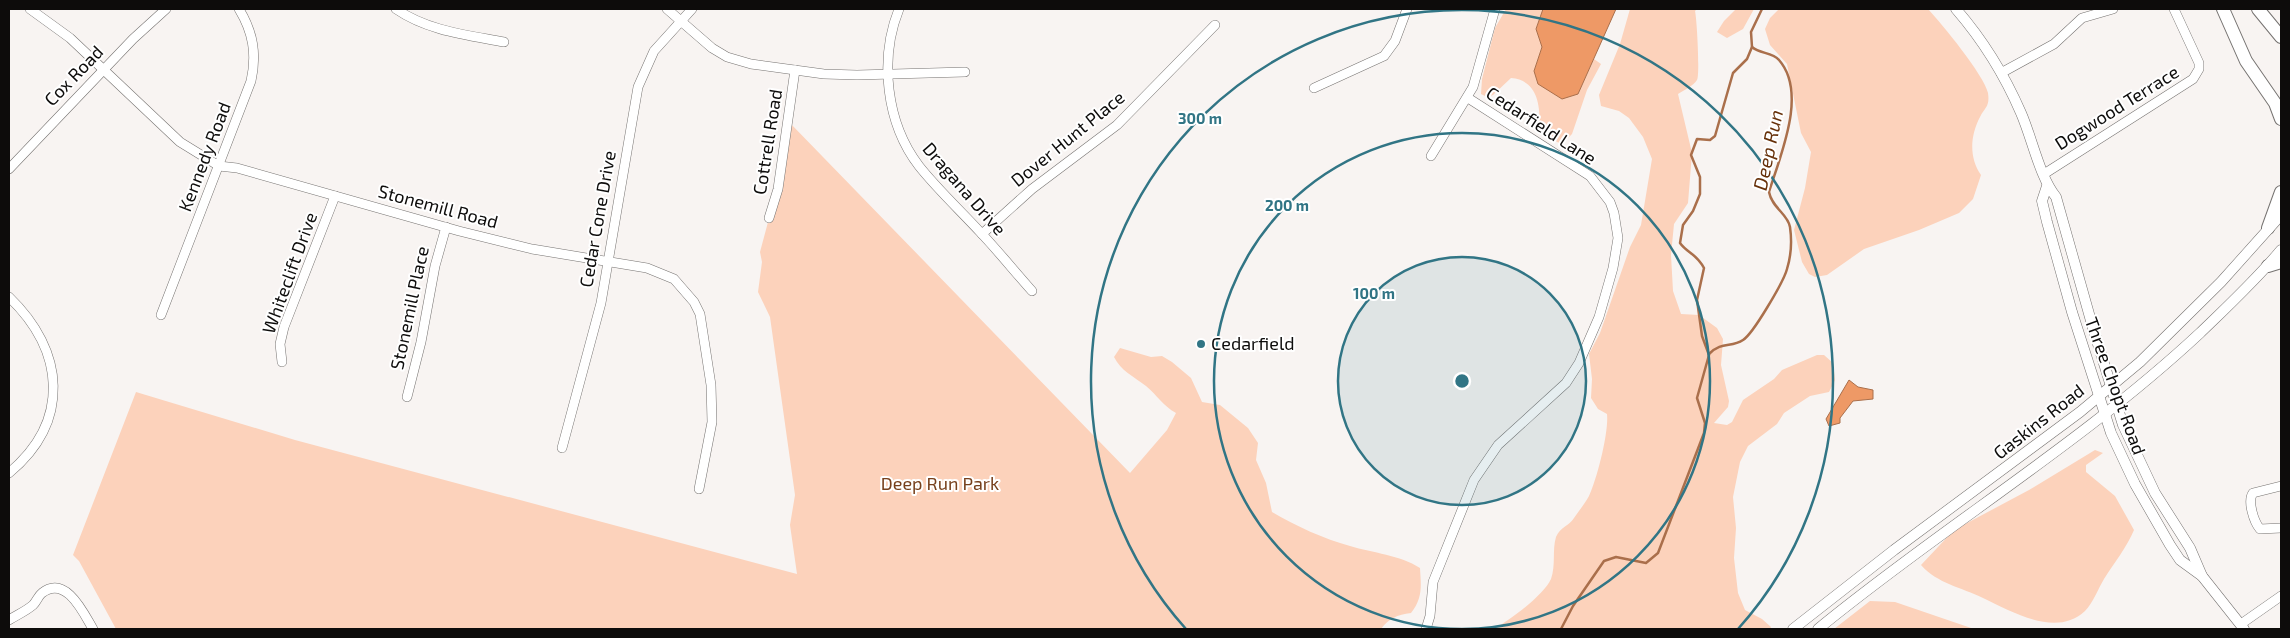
<svg xmlns="http://www.w3.org/2000/svg" width="2290" height="638" font-family="'Exo 2',sans-serif">
<style>
.green{fill:#fcd2bb}
.water{fill:#e96;stroke:#aa6f4b}
.lines{fill:none;stroke-linecap:round;stroke-linejoin:round}
.stream{stroke:#aa6f4b;stroke-width:2.5}
.minor-casing{stroke:#767371;stroke-width:10}
.major-casing{stroke:#767371;stroke-width:11}
.highway-casing{stroke:#767371;stroke-width:14}
.minor{stroke:#fff;stroke-width:9}
.major{stroke:#fff;stroke-width:10}
.highway{stroke:#fff;stroke-width:12}
.ring{fill:none;stroke:#317585;stroke-width:2.5}
.poi-dot{fill:#317585;stroke:#fff;stroke-width:2}
.labels{text-anchor:middle;stroke-width:4;stroke-linejoin:round;paint-order:stroke}
.street-label{font-size:18px;fill:#0d0c0b;stroke:#fff}
.poi-label{font-size:18px;fill:#0d0c0b;stroke:#fff;text-anchor:start}
.park-label{font-size:18px;fill:#77401c;stroke:#fff}
.water-label{font-size:19px;font-style:italic;fill:#663009;stroke:#fff}
.centre{fill:#317585;stroke:#fff;stroke-width:2.5}
.ring-label{font-size:15px;text-anchor:middle;font-weight:bold;fill:#317585;stroke:#fff;stroke-width:4;stroke-linejoin:round;paint-order:stroke}
</style>
<rect width="100%" height="100%" fill="#f8f4f2"/>
<g class="green">
<path d="M1506 9H1543L1536 29 1542 47 1534 71 1578 94 1594 59 1601 64 1587 90 1572 134 1563 143H1559L1539 131C1541 109 1539 80 1511 78L1493 95 1487 97 1481 94 1482 79 1495 28Z"/>
<path d="M1630 9H1697L1695 11C1697 19 1700 76 1697 80 1693 86 1684 90 1678 94L1692 153 1688 203 1674 224 1671 255 1673 291 1681 314 1699 315 1717 328 1723 339 1721 365 1729 401 1728 407 1714 423 1727 425 1732 422 1743 400 1774 379 1782 370 1817 355H1824L1833 363 1835 380 1829 392 1810 396 1784 413 1777 424 1748 446 1740 462 1733 497 1736 528 1734 558 1738 593 1745 610 1762 619 1771 627 1770 629H1494C1510 620 1544 595 1551 579 1556 565 1552 550 1556 537 1560 527 1569 526 1574 518 1579 511 1585 503 1589 496 1597 479 1609 432 1607 414L1598 409 1591 398 1592 379 1589 354 1600 333 1630 247 1641 225 1652 159 1643 137 1629 118 1619 111 1601 106 1599 95 1620 44Z"/>
<path d="M1736 9H1754L1743 29 1727 38 1717 32 1724 21Z"/>
<path d="M1779 9H1928C1942 24 1984 75 1988 93 1990 107 1985 107 1980 117 1970 136 1969 158 1981 175L1973 199 1959 213 1919 230 1864 249 1827 275 1815 277 1809 274 1802 262 1794 230 1805 188 1811 152 1801 133 1787 64 1770 45 1765 29 1770 18Z"/>
<path d="M789 122 1130 473 1167 430 1176 413C1163 406 1157 395 1146 386 1133 376 1121 371 1114 357L1120 348 1151 357 1162 356 1172 362 1191 378 1202 402 1220 405 1248 428 1258 443 1256 460 1266 483 1272 512C1296 526 1324 539 1350 546 1373 553 1400 555 1420 568 1421 586 1423 598 1411 613 1397 615 1389 618 1381 629H116L79 561 73 555 136 392 295 440 797 574 790 525 795 495 770 317 758 292 762 262 760 252 786 155Z"/>
<path d="M2095 450 2103 453 2086 465V472L2115 496 2134 530C2127 547 2114 563 2104 579 2098 589 2093 603 2085 611 2056 638 2013 612 1983 598 1961 587 1938 584 1921 565L1954 530 2029 490Z"/>
<path d="M1870 601 1895 602 1974 629H1834Z"/>
</g>
<g class="water">
<path d="M1543 9H1616L1578 94 1562 99 1538 84 1534 71 1542 47 1536 29Z"/>
<path d="M1849 380 1858 387 1873 390V399L1853 401 1840 418V423L1829 426 1826 419Z"/>
</g>
<g class="lines">
<g class="stream">
<path d="M1709 354C1722 341 1731 348 1743 340 1753 334 1784 281 1787 269 1791 256 1792 241 1790 227 1788 214 1772 208 1769 192 1780 156 1808 93 1779 60 1772 52 1760 54 1752 47"/>
<path d="M1561 629 1573 606 1604 561 1616 557 1646 563 1658 553 1704 433 1705 423 1697 398 1709 355 1702 336 1697 300 1704 268C1696 253 1687 253 1680 243L1683 225 1693 211 1700 194V177L1691 155 1697 139 1710 140 1715 136 1733 73 1747 59 1752 47 1751 32 1762 9"/>
</g>
<defs>
<g id="minor">
<path d="M30 9 70 38 180 142 219 166 237 168 459 231 532 249 647 268 674 279 694 302 700 314 711 385 712 422 699 489"/>
<path d="M396 9C428 31 467 35 504 42"/>
<path d="M667 9 712 48 727 57 751 64 824 74 857 75 965 72"/>
<path d="M899 9C879 59 886 123 919 166 938 190 961 211 981 233 999 252 1015 272 1032 291"/>
<path d="M2001 73 2054 44 2082 18 2113 9"/>
<path d="M1314 88 1384 56 1395 41 1407 9"/>
<path d="M1431 156 1473 87 1495 9"/>
<path d="M9 169 133 39 166 9"/>
<path d="M2044 174 2193 79 2199 69V63L2174 9"/>
<path d="M769 218 778 189 795 70"/>
<path d="M982 234 1032 189 1117 125 1215 25"/>
<path d="M9 297C65 351 71 421 9 473"/>
<path d="M161 315 251 81C257 54 253 32 239 9"/>
<path d="M282 362 280 344 284 327 335 196"/>
<path d="M407 397 421 342 435 266 446 227"/>
<path d="M562 448 601 303 638 87 654 51 692 9"/>
<path d="M2281 486 2253 493C2247 501 2254 522 2260 529L2281 528"/>
<path d="M9 620C17 615 26 611 33 605 37 601 38 596 42 593 66 574 84 614 93 629"/>
<path d="M2241 624 2281 596"/>
<path d="M1426 629 1430 616 1433 582 1474 480 1498 445 1566 383 1579 363 1599 317 1613 268 1618 238 1614 213 1610 202 1590 176 1468 98"/>
</g>
<g id="major">
<path d="M1956 9C1982 39 2005 76 2021 113 2032 138 2040 178 2056 197L2093 328 2123 425 2155 493 2190 548 2202 576"/>
<path d="M2047 186 2042 201 2047 222 2072 312 2111 433 2135 484 2170 545 2180 560 2202 576 2244 629"/>
<path d="M1793 629 1894 550 2080 412 2140 362 2221 282 2281 215"/>
<path d="M1818 629C1942 527 2081 444 2200 333 2228 306 2256 280 2281 250"/>
</g>
<g id="highway">
<path d="M2223 9 2246 61 2275 103 2281 119"/>
<path d="M2258 9 2281 37"/>
<path d="M2268 228 2281 192"/>
<path d="M2268 266 2281 262"/>
</g>
</defs>
<use href="#minor" class="minor-casing"/>
<use href="#major" class="major-casing"/>
<use href="#highway" class="highway-casing"/>
<use href="#minor" class="minor"/>
<use href="#major" class="major"/>
<use href="#highway" class="highway"/>
</g>
<circle cx="1462" cy="381" r="124" fill="#317585" fill-opacity=".12"/>
<g class="ring">
<circle cx="1462" cy="381" r="124"/>
<circle cx="1462" cy="381" r="248"/>
<path d="M1186 629A371 371 0 1 1 1738 629"/>
</g>
<circle class="poi-dot" cx="1201" cy="344" r="5"/>
<g class="labels">
<g class="street-label">
<text transform="translate(74 76) rotate(-46)" y="6">Cox Road</text>
<text transform="translate(2117 108) rotate(-32)" y="6">Dogwood Terrace</text>
<text transform="translate(1541 126) rotate(33)" y="6">Cedarfield Lane</text>
<text transform="translate(1068 139) rotate(-39)" y="6">Dover Hunt Place</text>
<text transform="translate(768 142) rotate(-81)" y="6">Cottrell Road</text>
<text transform="translate(205 157) rotate(-69)" y="6">Kennedy Road</text>
<text transform="translate(964 189) rotate(49)" y="6">Dragana Drive</text>
<text transform="translate(438 207) rotate(15)" y="6">Stonemill Road</text>
<text transform="translate(598 219) rotate(-80)" y="6">Cedar Cone Drive</text>
<text transform="translate(290 273) rotate(-70)" y="6">Whiteclift Drive</text>
<text transform="translate(410 308) rotate(-78)" y="6">Stonemill Place</text>
<text transform="translate(2115 386) rotate(70)" y="6">Three Chopt Road</text>
<text transform="translate(2039 422) rotate(-38)" y="6">Gaskins Road</text>
</g>
<g class="poi-label">
<text x="1211" y="350">Cedarfield</text>
</g>
<g class="park-label">
<text x="940" y="490">Deep Run Park</text>
</g>
<g class="water-label">
<text transform="translate(1768 150) rotate(-78)" y="7">Deep Run</text>
</g>
</g>
<circle cx="1462" cy="381" r="8" class="centre"/>
<g class="ring-label">
<text x="1200" y="124">300 m</text>
<text x="1287" y="211">200 m</text>
<text x="1374" y="299">100 m</text>
</g>
<rect width="2290" height="638" fill="none" stroke="#0d0c0b" stroke-width="20"/>
</svg>
